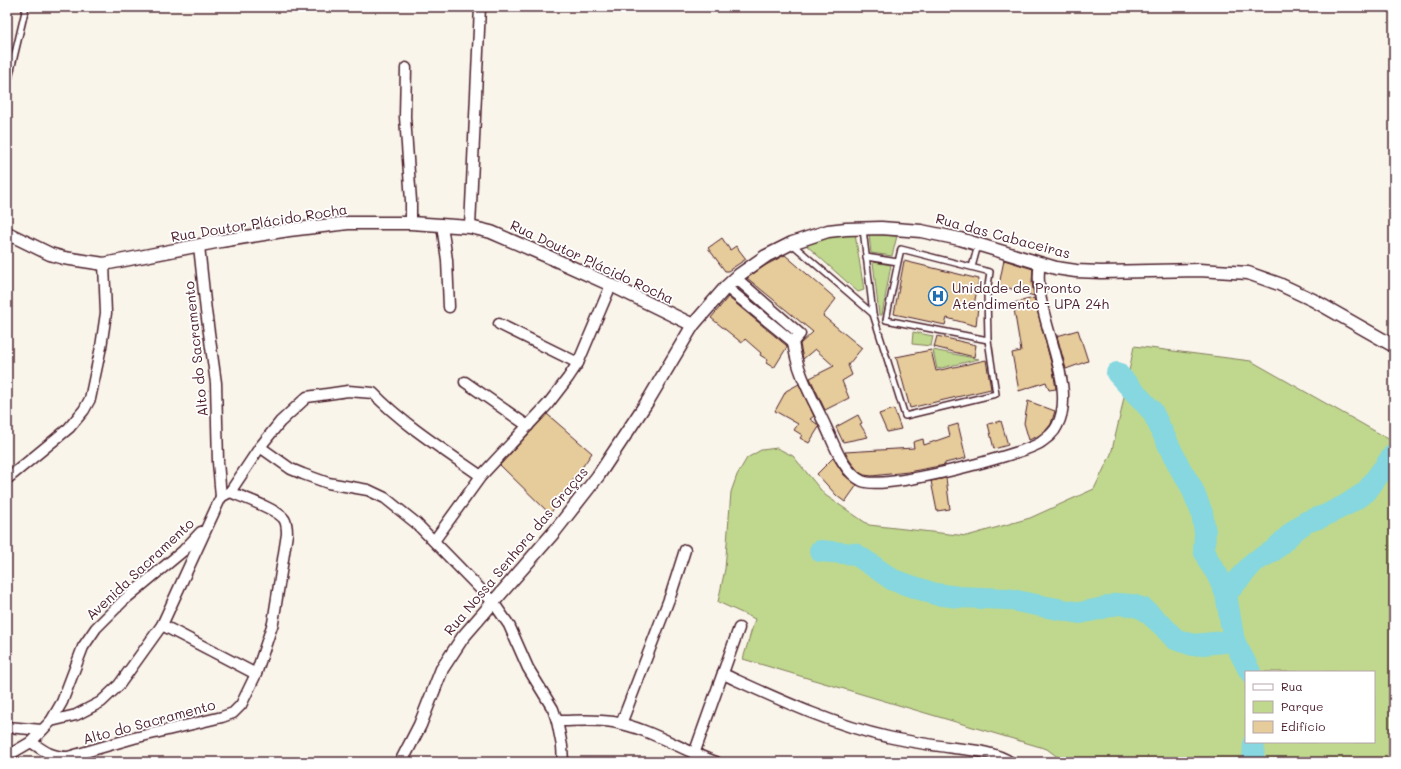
<svg xmlns="http://www.w3.org/2000/svg" width="1401" height="769" font-family="Mali,sans-serif">
<style>
.green{fill:#bfd88e;stroke:#847c5c;fill-rule:evenodd}
.lines{fill:none;stroke-linecap:round;stroke-linejoin:round}
.river{stroke:#86d7df;stroke-width:22}
.building{fill:#e6cb9b;stroke:#4a1f2b}
.service-casing{stroke:#4a1f2b;stroke-width:8}
.minor-casing{stroke:#4a1f2b;stroke-width:13}
.tertiary-casing{stroke:#4a1f2b;stroke-width:15}
.service{stroke:#fff;stroke-width:5}
.minor{stroke:#fff;stroke-width:10}
.tertiary{stroke:#fff;stroke-width:12}
.labels{text-anchor:middle;stroke-width:3.5;stroke-linejoin:round;paint-order:stroke}
.street-label{font-size:14px;fill:#4a1f2b;stroke:#fff}
.poi-label{font-size:14px;fill:#4a1f2b;stroke:#fff;text-anchor:start}
</style>
<rect width="100%" height="100%" fill="#faf5eb"/>
<filter id="ink" filterUnits="userSpaceOnUse"><feTurbulence type="fractalNoise" baseFrequency=".025" numOctaves="2"/><feDisplacementMap in="SourceGraphic" scale="8" xChannelSelector="R" yChannelSelector="G"/><feConvolveMatrix kernelMatrix="1 2 1 2 8 2 1 2 1" color-interpolation-filters="sRGB"/></filter>
<g filter="url(#ink)">
<g class="green">
<path d="M855 234 864 290 858 292 806 245 823 238Z"/>
<path d="M869 234 897 236 892 256 871 253Z"/>
<path d="M873 262 891 265 882 315H879Z"/>
<path d="M913 332 933 336 931 346 912 344Z"/>
<path d="M1134 346 1251 361 1394 442V762H1064L1047 749 743 659 755 619 718 602 725 569 731 492 737 475 747 458 761 450 777 448 793 456 825 495 869 525 967 536 1030 518 1094 489 1111 454 1121 412ZM1246 672H1374V742H1246Z"/>
<path d="M933 350 979 359 937 369Z"/>
</g>
<g class="lines">
<g class="river">
<path d="M1117 373 1152 411 1181 470 1191 486 1202 513 1205 532 1204 550 1209 562 1217 574 1226 594 1234 641 1250 672"/>
<path d="M820 551 855 554 873 566 893 580 935 594 959 597 1007 599 1031 604 1080 613 1099 609 1117 604 1132 605 1144 609 1162 625 1175 639 1193 645 1234 641"/>
<path d="M1226 594 1254 562 1273 551 1295 530 1306 522 1324 516 1346 505 1366 492 1394 454"/>
<path d="M1253 762 1254 742"/>
</g>
</g>
<g class="building">
<path d="M722 238 730 250 736 246 746 259 728 271H725L708 248Z"/>
<path d="M785 255 836 299 823 316 862 348 848 365 852 375 842 381 849 398 825 410 810 378 834 366 815 349 803 359 800 344 813 332 747 278 766 265Z"/>
<path d="M1004 260 1033 269 1032 282 1034 296 999 285Z"/>
<path d="M904 261 979 279 974 305 978 306 976 326 947 318 945 325 894 314Z"/>
<path d="M728 297 787 346V347L774 368 766 363 768 360 760 355 761 353 745 339 742 343 711 318Z"/>
<path d="M1034 298 1053 370 1056 389 1049 390 1046 382 1019 391 1012 353 1021 351 1013 303Z"/>
<path d="M1078 330 1088 361 1066 369 1057 336Z"/>
<path d="M937 336 976 345 974 357 934 347Z"/>
<path d="M931 350 936 371 986 360 991 389 910 408 896 357Z"/>
<path d="M799 384 814 416 810 419 817 424 819 427 809 443 800 438 802 435 794 430 798 424 775 411 786 391Z"/>
<path d="M1028 401 1055 411 1051 424 1047 429 1038 436 1029 440 1024 423Z"/>
<path d="M894 409 901 429 887 432 879 414Z"/>
<path d="M547 414 592 453 550 514 500 465Z"/>
<path d="M858 415 862 423 860 424 868 437 843 442 836 427Z"/>
<path d="M1001 421 1008 445 994 449 988 424Z"/>
<path d="M958 424 966 458 945 463V465L908 472 872 476 864 475 859 472 850 461 845 452 914 448 913 442 923 439 924 445 950 436 948 427Z"/>
<path d="M833 458 844 475 857 485 845 502 837 496 817 474Z"/>
<path d="M946 478 950 509 937 511 931 481Z"/>
</g>
<g class="lines">
<defs>
<g id="service">
<path d="M7 87 26 7"/>
<path d="M863 229 873 314 905 416 996 394 988 340"/>
<path d="M792 244 873 314"/>
<path d="M866 257 898 262 886 320 988 340 987 293 990 272 901 249 898 262"/>
<path d="M972 267 978 245"/>
</g>
<g id="minor">
<path d="M406 68 405 117 411 201V223"/>
<path d="M442 225 447 260 449 307"/>
<path d="M470 227 480 7"/>
<path d="M199 246 206 311 216 383 218 462 221 497"/>
<path d="M736 278 800 334 793 342"/>
<path d="M726 287 793 342"/>
<path d="M499 324 578 363"/>
<path d="M793 342C797 373 813 399 826 427 834 444 843 472 862 481 883 491 1018 456 1040 443 1047 438 1054 433 1057 426 1080 383 1030 312 1040 263"/>
<path d="M465 382 528 426"/>
<path d="M260 447 291 469 303 474 328 483 368 490 385 498 416 523 493 602 509 625 528 668 553 709 557 721 562 746 563 762"/>
<path d="M7 479 69 428 84 410 90 399 101 347 106 313 104 264"/>
<path d="M434 541 481 476 548 404 568 378 578 363 611 285"/>
<path d="M162 625 256 674"/>
<path d="M723 674C776 698 830 724 888 737 910 742 932 745 954 748 971 750 996 752 1010 762"/>
<path d="M51 721 62 702 83 647 96 628 124 600 183 551 201 532"/>
<path d="M557 721C575 721 594 719 613 722 649 728 681 750 716 762"/>
<path d="M621 724 671 594 685 550"/>
<path d="M7 727 42 730"/>
<path d="M31 742C44 751 51 757 68 757L134 738 222 717 233 713 241 705 256 674 273 623 287 534C287 529 287 523 284 519 277 509 242 497 230 492"/>
<path d="M694 754 739 628"/>
<path d="M7 756 31 742 51 721 76 715 101 702 119 685 162 625 221 497 230 492 260 447 280 422 307 397 348 391 373 393C404 425 444 450 481 476"/>
</g>
<g id="tertiary">
<path d="M7 233 50 254 64 258 104 264 221 241 289 230 348 223H411L470 227 491 232 549 257 611 285 693 325"/>
<path d="M401 762 420 725 442 669 463 637 555 531 598 476 649 399 693 325 726 287 739 275 766 256 792 243 828 231 846 229 881 228 921 231 960 239 1056 268 1076 271 1101 272 1199 270 1248 273 1279 284 1313 300 1394 346"/>
</g>
</defs>
<use href="#service" class="service-casing"/>
<use href="#minor" class="minor-casing"/>
<use href="#tertiary" class="tertiary-casing"/>
<use href="#service" class="service"/>
<use href="#minor" class="minor"/>
<use href="#tertiary" class="tertiary"/>
</g>
</g>
<defs>
<symbol id="hospital-ring" viewBox="-11 -11 22 22"><circle r="9.5" fill="#fff" stroke="#1f6fb2" stroke-width="1.5"/><path d="M-5-5h3v3.5h4V-5h3V5h-3V1.5h-4V5h-3Z" fill="#1f6fb2"/></symbol>
</defs>
<g fill-rule="evenodd">
<use href="#hospital-ring" x="927" y="285" width="22" height="22"/>
</g>
<g class="labels">
<g class="street-label">
<text transform="translate(259 223) rotate(-9)" y="5">Rua Doutor Plácido Rocha</text>
<text transform="translate(1003 236) rotate(15)" y="5">Rua das Cabaceiras</text>
<text transform="translate(592 262) rotate(25)" y="5">Rua Doutor Plácido Rocha</text>
<text transform="translate(196 349) rotate(-96)" y="5">Alto do Sacramento</text>
<text transform="translate(516 551) rotate(-50)" y="5">Rua Nossa Senhora das Graças</text>
<text transform="translate(140 569) rotate(-43)" y="5">Avenida Sacramento</text>
<text transform="translate(149 722) rotate(-15)" y="5">Alto do Sacramento</text>
</g>
<g class="poi-label">
<text x="952" y="293">Unidade de Pronto<tspan x="952" dy="16">Atendimento - UPA 24h</tspan></text>
</g>
</g>
<rect width="1401" height="769" fill="none" stroke="#fff" stroke-width="24"/>
<rect x="12" y="12" width="1377" height="745" fill="none" stroke="#4a1f2b" stroke-width="1.5" filter="url(#ink)"/>
<rect x="1245" y="671" width="130" height="72" fill="#ffffff" stroke="#b7a5aa"/>
<rect x="1253" y="684" width="20" height="6" fill="#ffffff" stroke="#b7a5aa"/>
<text x="1281" y="691" font-size="12" fill="#4a1f2b">Rua</text>
<rect x="1253" y="701" width="20" height="12" fill="#bfd88e" stroke="#b7a5aa"/>
<text x="1281" y="711" font-size="12" fill="#4a1f2b">Parque</text>
<rect x="1253" y="721" width="20" height="12" fill="#e6cb9b" stroke="#b7a5aa"/>
<text x="1281" y="731" font-size="12" fill="#4a1f2b">Edifício</text>
</svg>
